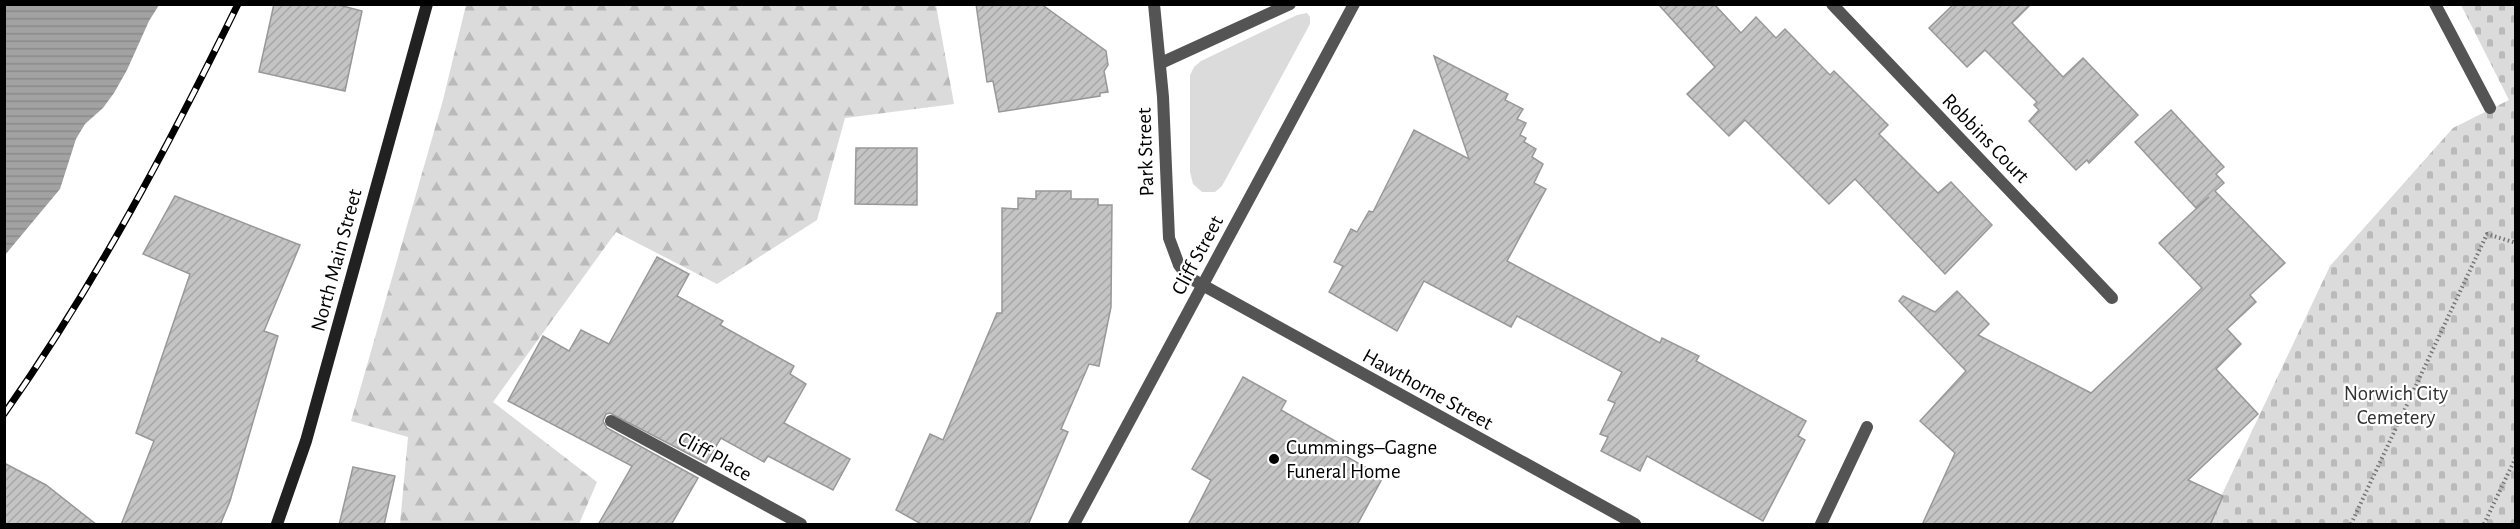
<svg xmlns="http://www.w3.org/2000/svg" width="2520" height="529" font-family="'Alegreya Sans',sans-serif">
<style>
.grass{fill:#dbdbdb}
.forest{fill:url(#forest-firs)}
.cemetery{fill:url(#cemetery-stones)}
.water{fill:url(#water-rules)}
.building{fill:url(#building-hatch);stroke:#989898;stroke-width:1.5}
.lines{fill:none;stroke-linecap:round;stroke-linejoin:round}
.path{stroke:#767676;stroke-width:4;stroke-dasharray:1.5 3;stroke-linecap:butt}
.street{stroke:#545454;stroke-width:12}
.secondary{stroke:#212121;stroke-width:12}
.rail-casing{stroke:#000;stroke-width:7}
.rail{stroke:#fff;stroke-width:4.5;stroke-dasharray:14;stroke-linecap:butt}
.poi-dot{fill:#000;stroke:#fff;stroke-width:2}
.labels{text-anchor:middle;stroke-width:4.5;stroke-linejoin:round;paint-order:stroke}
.street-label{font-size:21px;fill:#000;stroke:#fff}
.park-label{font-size:21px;fill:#323232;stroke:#fff}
.poi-label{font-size:21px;fill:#000;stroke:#fff;text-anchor:start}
</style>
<defs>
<pattern id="forest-firs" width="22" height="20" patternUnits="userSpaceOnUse" patternTransform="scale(1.5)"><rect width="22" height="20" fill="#dbdbdb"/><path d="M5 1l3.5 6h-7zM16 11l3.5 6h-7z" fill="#bababa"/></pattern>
<pattern id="cemetery-stones" width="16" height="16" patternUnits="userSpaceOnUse" patternTransform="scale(1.5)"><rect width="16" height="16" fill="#dbdbdb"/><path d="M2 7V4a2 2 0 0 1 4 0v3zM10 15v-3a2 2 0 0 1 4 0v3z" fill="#bababa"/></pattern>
<pattern id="water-rules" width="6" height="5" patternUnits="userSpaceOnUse" patternTransform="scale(1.5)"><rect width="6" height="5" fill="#a2a2a2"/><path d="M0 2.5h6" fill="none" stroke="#8a8a8a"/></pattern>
<pattern id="building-hatch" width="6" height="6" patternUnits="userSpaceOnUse" patternTransform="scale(1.5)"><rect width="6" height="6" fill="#c4c4c4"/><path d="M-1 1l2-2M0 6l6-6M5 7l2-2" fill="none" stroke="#a7a7a7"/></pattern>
</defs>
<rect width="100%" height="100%" fill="#fff"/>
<path class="grass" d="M1307 13 1310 17V24L1222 186 1215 192H1202L1193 184 1190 172V75L1194 67 1201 61 1297 15Z"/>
<path class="forest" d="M466 5H936L954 104 845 118 817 220 717 284 616 232 493 402 597 482 579 524H400L408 437 351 421 443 100Z"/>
<path class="cemetery" d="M2461 5H2515V524H2208L2330 266 2453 128 2509 100Z"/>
<path class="water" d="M5 4 159 5 149 21 127 70 114 93 103 108 85 124 76 139 60 189 5 255Z"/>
<g class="building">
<path d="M274 4H335L362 11 345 91 259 72Z"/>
<path d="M976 4H1041L1106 51 1108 65 1104 71 1108 92 1100 93V96L999 112 993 81 987 82Z"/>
<path d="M1658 4H1714L1741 33 1756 17 1776 38 1785 29 1830 75 1834 71 1888 125 1879 134 1938 193 1951 182 1992 225 1945 274 1855 179 1829 204 1745 120 1729 136 1687 94 1715 67Z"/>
<path d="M1954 4H2031L2012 23 2063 77 2083 58 2138 115 2089 163 2087 160 2076 170 2029 121 2039 110 2034 105 2037 102 1985 50 1967 67 1929 28Z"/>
<path d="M1434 56 1508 94 1505 100 1523 109 1517 119 1526 123 1520 135 1526 138 1524 142 1536 149 1532 157 1543 164 1534 183 1546 189 1507 261 1660 343 1662 338 1699 356 1696 361 1806 421 1798 436 1805 440 1763 521 1647 456 1640 471 1601 451 1608 437 1600 434 1615 403 1608 400 1622 372 1517 316 1511 327 1424 281 1397 331 1329 292 1343 266 1334 262 1351 229 1357 232 1369 211 1373 212 1414 130 1469 159Z"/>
<path d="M2171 110 2224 167 2216 174 2224 183 2215 191 2285 263 2250 295 2256 302 2227 329 2241 344 2216 369 2258 414 2188 480 2223 496 2210 525H1922L1955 453 1920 421 1966 371 1899 301 1903 296 1935 312 1957 291 1989 324 1978 335 2091 393 2202 288 2159 243 2209 197 2196 208 2135 142Z"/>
<path d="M856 148H917V205L855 204Z"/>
<path d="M1036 191H1071V199H1098V205H1112L1111 307 1099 366 1089 364 1061 429 1068 432 1028 525H923L896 510 930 434 943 440 997 313H1002V208L1018 209V198L1036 199Z"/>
<path d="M175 196 300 245 264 331 278 336 230 501 220 525H121L154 441 136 433 190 274 143 254Z"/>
<path d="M657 257 689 274 677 296 723 321 720 325 794 366 790 374 806 384 784 423 850 459 833 490 768 456 764 462 721 438 706 463 610 413 606 414 603 421 607 428 698 478 671 525H598L632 466 508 401 543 336 569 351 581 330 609 344Z"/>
<path d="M1243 377 1286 401 1281 410 1337 442 1333 449 1383 477 1357 525H1188L1211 480 1192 469Z"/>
<path d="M4 463 46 485 97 525H4Z"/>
<path d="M353 467 395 476 384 525H339Z"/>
</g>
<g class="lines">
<g class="path">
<path d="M2351 524 2487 234 2516 243"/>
<path d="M2484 524 2516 457"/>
</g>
<g class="street">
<path d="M1154 4 1163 97 1169 238 1179 265 1188 277 1635 524"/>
<path d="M1832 4 2112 298"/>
<path d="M2435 4 2490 108"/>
<path d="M1161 63 1290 4"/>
<path d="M611 421 801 524"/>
<path d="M1074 524 1354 4"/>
<path d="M1821 524 1867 427"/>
</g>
<path class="secondary" d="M277 524 306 441 427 4"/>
<defs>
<path id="rail" d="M4 414C95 285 169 145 238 4"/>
</defs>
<use href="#rail" class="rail-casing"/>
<use href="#rail" class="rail"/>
</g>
<circle class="poi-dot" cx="1274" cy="459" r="6"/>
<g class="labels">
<g class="street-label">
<text transform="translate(1986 138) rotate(46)" y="7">Robbins Court</text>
<text transform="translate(1145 152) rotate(-92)" y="7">Park Street</text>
<text transform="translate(1197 255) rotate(-62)" y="7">Cliff Street</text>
<text transform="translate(336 260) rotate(-75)" y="7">North Main Street</text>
<text transform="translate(1428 389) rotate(29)" y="7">Hawthorne Street</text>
<text transform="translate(715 456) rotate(29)" y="7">Cliff Place</text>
</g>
<g class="park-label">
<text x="2396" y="400">Norwich City<tspan x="2396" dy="24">Cemetery</tspan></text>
</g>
<g class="poi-label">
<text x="1286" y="454">Cummings–Gagne<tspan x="1286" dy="24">Funeral Home</tspan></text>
</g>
</g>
<rect width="2520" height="529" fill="none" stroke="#000000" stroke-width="12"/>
</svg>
